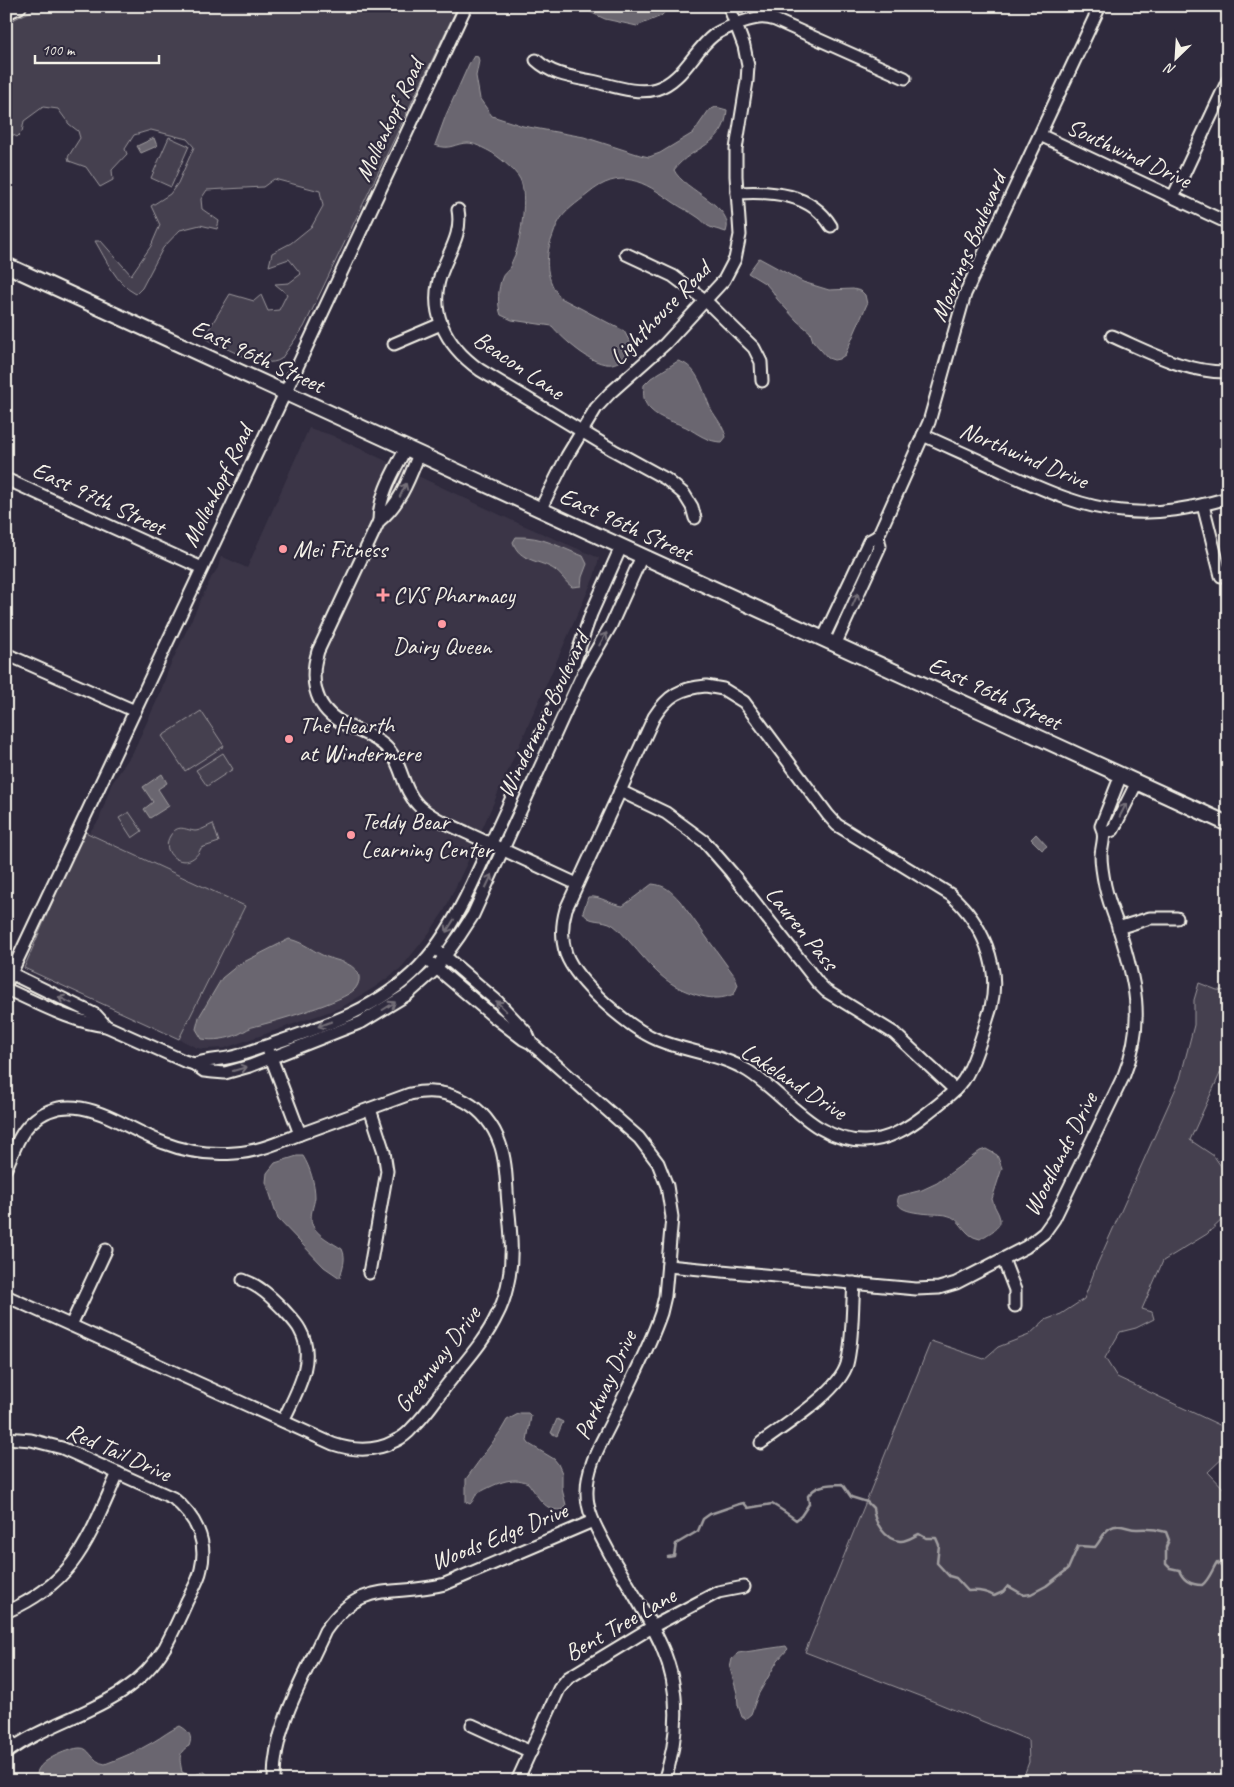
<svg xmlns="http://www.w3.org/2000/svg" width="1234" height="1787" font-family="Caveat,sans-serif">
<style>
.built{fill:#3b3647}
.green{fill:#454050;stroke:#9c989c}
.water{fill:#6a6670;stroke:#a19ea0}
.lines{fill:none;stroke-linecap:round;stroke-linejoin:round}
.stream{stroke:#a19ea0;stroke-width:2.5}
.minor-casing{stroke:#f4f1e8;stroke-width:15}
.major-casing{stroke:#f4f1e8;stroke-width:18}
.minor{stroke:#2f2a3d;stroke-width:11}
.major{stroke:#2f2a3d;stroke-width:14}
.oneway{stroke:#747079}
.poi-dot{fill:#ff9aa2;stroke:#2f2a3d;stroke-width:2}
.labels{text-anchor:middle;stroke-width:4.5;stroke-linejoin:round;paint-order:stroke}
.street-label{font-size:24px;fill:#f4f1e8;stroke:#2f2a3d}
.poi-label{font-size:24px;fill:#f4f1e8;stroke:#2f2a3d;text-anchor:start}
</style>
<rect width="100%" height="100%" fill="#2f2a3d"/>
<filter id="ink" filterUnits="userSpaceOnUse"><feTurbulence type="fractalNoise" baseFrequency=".02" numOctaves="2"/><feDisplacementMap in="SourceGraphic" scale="10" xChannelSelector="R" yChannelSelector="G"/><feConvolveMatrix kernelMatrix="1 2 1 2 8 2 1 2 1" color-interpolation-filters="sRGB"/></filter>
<g filter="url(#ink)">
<path class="built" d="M309 428 331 435 511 520 599 558 594 577 466 865 444 911 429 933 401 968 375 987 342 1007 225 1048 204 1049 197 1048 179 1039 245 906 89 833 99 820 111 785 133 752 159 696 169 668 211 578 218 568 221 556 247 568Z"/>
<g class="green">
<path d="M42 6H458L304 327 281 359C264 371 225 347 207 339L209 329 230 294 254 301 261 295 268 311 279 310 287 294 275 284 289 283 301 274 289 259 269 266 272 253 291 243 312 226 323 206 320 191 274 179 263 187 207 190 201 199 202 209 219 221 217 229 200 225 180 230 163 248 142 288 136 294C116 284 106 259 95 241H101L131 275 151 246 160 225 151 206 170 194 178 183 194 147 187 139 151 130 134 135 125 149 127 154 112 170 113 180 100 187 86 167 69 161 68 157 80 138 78 131 69 124 58 109 43 107 24 121 22 132 17 137 6 131V23Z"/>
<path d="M169 137 189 146 171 187 151 178Z"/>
<path d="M201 711 224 746 185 771 162 736Z"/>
<path d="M223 753 233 769 207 786 196 770Z"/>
<path d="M129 812 142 831 132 838 119 818Z"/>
<path d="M213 824 219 842 201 848C190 874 158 856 170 836 178 823 185 830 195 831 200 831 208 826 213 824Z"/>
<path d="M83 831 245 906 179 1039 24 968Z"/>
<path d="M1199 983 1217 990 1228 991V1056L1190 1140 1214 1156 1225 1172 1227 1215 1207 1234 1163 1261 1142 1309 1152 1312 1154 1319 1136 1328 1120 1332 1105 1358 1117 1377 1228 1429V1453L1208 1472 1228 1493V1781H1022L1029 1762 1028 1740 935 1702 805 1652 931 1341 984 1359 998 1347 1029 1335 1045 1320 1061 1314 1084 1299 1096 1267 1180 1079 1194 1025V1000Z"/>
</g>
<g class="water">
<path d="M577 6H671L661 16 637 26 605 19Z"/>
<path d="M474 56 478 57 479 61 476 76 480 99 492 116 523 126 584 137 640 155 649 157 660 153 693 133 709 110 716 107 727 110C725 147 692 145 674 170 684 191 736 206 726 232 720 230 713 229 708 226 705 224 702 220 699 218 691 212 681 208 673 202 643 181 620 167 588 194 577 203 564 211 558 223 555 228 554 233 552 238 544 258 546 282 561 298L624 331 631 344 630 355C625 358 618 363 612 364 593 367 563 339 552 326L512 320 501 315C497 305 498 288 502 278 503 274 507 272 509 269 511 264 513 259 515 255 521 238 528 195 520 179 516 171 497 155 489 151 483 148 474 143 468 143 454 143 451 151 435 145L446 115 469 64Z"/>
<path d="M154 138 157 146 141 153 137 146Z"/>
<path d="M759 258 803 282 829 290 853 289 861 291 865 295 867 304 845 355 839 359 834 360 828 358 813 341 810 332 797 321 777 299 773 292 766 284 748 273Z"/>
<path d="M678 361C699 366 703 393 711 409 716 418 724 427 726 437L722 442C708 442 698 434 686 427 675 422 660 419 651 410 643 403 643 395 644 385L651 378Z"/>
<path d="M516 537C544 536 558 547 583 556L587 564 582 577 581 586 572 587C565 582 562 575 555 570 541 560 519 562 513 542Z"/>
<path d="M162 774 167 783 158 789 169 806 150 818 144 809 153 802 143 787Z"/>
<path d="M1036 834 1047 846 1042 850 1031 839Z"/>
<path d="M652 884C665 885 671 891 680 901L734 975 738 985 734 994C722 999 714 999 701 996 665 987 652 967 629 941 624 936 619 929 613 925 603 918 588 924 583 912L588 897C600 895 611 905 623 906Z"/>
<path d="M289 939C306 943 313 952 327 957 337 961 351 962 357 972 361 977 359 984 355 989 345 1001 274 1022 256 1026 250 1027 245 1031 239 1034 228 1039 213 1041 202 1039L196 1029 199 1017 222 978 238 965Z"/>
<path d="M986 1149 997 1155 1002 1168 992 1199C993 1206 999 1212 1000 1219 1002 1228 986 1235 980 1239 962 1236 963 1218 946 1215 936 1213 889 1216 899 1196L922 1190 937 1183 980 1151Z"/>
<path d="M297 1156H303C310 1167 315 1184 315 1197 314 1206 309 1215 312 1224 316 1235 333 1243 342 1249 347 1259 342 1268 340 1278L324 1267 278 1219 266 1182 267 1173 275 1163Z"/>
<path d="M520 1413H528L531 1416 527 1441 529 1444 554 1459 558 1464 562 1473V1489L566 1505 565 1509C544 1514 538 1495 528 1483 511 1475 494 1485 480 1492 474 1495 474 1501 470 1504L466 1502V1479L500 1432 507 1420Z"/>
<path d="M557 1419 563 1422 557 1436 551 1433Z"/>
<path d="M786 1646 788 1649 778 1660 758 1695 751 1714 745 1719 742 1717 738 1705 737 1693 730 1668 732 1659 738 1653Z"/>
<path d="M180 1726C189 1731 193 1736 189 1746 177 1752 180 1761 182 1772L192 1777 203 1771 207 1774 209 1781H41C24 1766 68 1748 80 1748 90 1747 91 1762 105 1764 121 1758 138 1751 153 1742 162 1737 170 1730 180 1726Z"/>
</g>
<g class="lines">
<path class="stream" d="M668 1557 674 1556 676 1544 698 1531 703 1519 710 1514 739 1504 744 1503 748 1508 772 1504C781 1509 788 1514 796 1520L801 1516 809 1504 808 1496C816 1484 828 1485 842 1484L851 1497 867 1502 873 1508C874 1522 885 1540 900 1541 906 1542 914 1536 919 1534L926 1538H936L939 1545 937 1563 949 1576 956 1578 968 1591C978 1590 985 1591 994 1596L1003 1592 1008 1586 1024 1595 1031 1594 1046 1586 1068 1569 1078 1546 1095 1547C1101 1541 1103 1532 1110 1528 1120 1522 1129 1530 1138 1529 1149 1528 1156 1529 1166 1532L1169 1540 1166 1547V1564L1170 1568 1179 1570C1183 1581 1192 1585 1202 1585 1209 1580 1212 1570 1217 1562L1228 1573"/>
<defs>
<g id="minor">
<path d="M536 60C552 75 572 77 592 81 611 85 637 95 656 89 683 81 693 51 714 35 722 29 733 26 742 22 754 18 763 16 775 20L905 78"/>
<path d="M1040 135 1228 223"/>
<path d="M737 193C772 191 811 193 831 226"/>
<path d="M1173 197 1228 80"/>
<path d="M458 210C462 231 452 247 444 266 425 309 445 345 480 370L613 450 666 479 684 494 692 507 695 518"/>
<path d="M626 254 673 276 706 301 754 348 761 362 762 381"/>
<path d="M1112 336C1149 352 1186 373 1228 372"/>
<path d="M394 344 441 324"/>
<path d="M923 435C951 448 979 460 1006 473 1044 490 1080 507 1122 511 1158 515 1193 508 1228 498"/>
<path d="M419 454C409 479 400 504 379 521L318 651C310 677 313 705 339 721 353 730 372 734 385 746 403 762 401 788 418 805 431 818 451 825 467 833 504 850 541 867 577 884"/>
<path d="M6 479 202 568"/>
<path d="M1203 505 1221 576"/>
<path d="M540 510 567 456 596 408 610 393 665 344 724 280 735 259 740 235 736 176V149L747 81 748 66 744 46 729 6"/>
<path d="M379 521C379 494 394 471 406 448"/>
<path d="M823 639 869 541 878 536"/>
<path d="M835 645 880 546 878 536 929 422 965 294 1100 6"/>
<path d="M6 654 135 711"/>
<path d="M706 686 723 689 744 702 828 815 837 825 951 895C982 923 1001 965 991 1007 988 1017 985 1026 982 1036 977 1051 972 1068 963 1081 953 1094 939 1104 926 1114 908 1128 889 1140 865 1141 815 1142 786 1095 748 1071 721 1054 687 1052 658 1040 629 1028 577 983 566 954 561 939 562 923 566 909L654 717C668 695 681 688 706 686Z"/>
<path d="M620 791 666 813 704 841 731 872 818 983 826 991 894 1033 955 1090"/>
<path d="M1104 834 1113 830 1137 782"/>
<path d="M1118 928 1150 918H1177"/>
<path d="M441 953 498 1002 527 1033 531 1043"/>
<path d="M426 959 493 1016 523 1039 531 1043 639 1138 658 1163 667 1186 672 1217 665 1296 661 1313C648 1351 628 1387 611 1423 600 1445 587 1466 587 1491 586 1514 600 1534 610 1554 628 1585 648 1615 662 1647 681 1690 679 1738 664 1781"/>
<path d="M6 971 96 1015 106 1026"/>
<path d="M6 984 285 393 466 6"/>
<path d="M6 989C38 1003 71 1022 106 1026L184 1061 194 1064 204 1071 213 1072 225 1073 250 1066 362 1022 408 994 434 971 460 935 473 915 582 675 611 625 642 556"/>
<path d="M269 1052 300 1134"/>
<path d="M194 1064C209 1059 225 1060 240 1055 301 1033 372 1016 419 967 442 943 458 914 472 884L574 663 591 614 621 547"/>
<path d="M6 1168C13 1153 19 1133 32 1122 73 1084 123 1128 164 1143 187 1152 210 1155 235 1153 259 1152 281 1141 303 1133 339 1120 375 1107 410 1094 450 1085 487 1106 500 1144 507 1163 506 1184 508 1204 511 1232 514 1259 507 1287 505 1296 502 1306 497 1315 485 1341 464 1363 446 1386 436 1399 426 1415 413 1427 408 1433 402 1438 395 1441 375 1452 354 1451 333 1444L6 1296"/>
<path d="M1003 1259 1015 1290V1306"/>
<path d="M668 1266 916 1289 939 1288 956 1283 1026 1247 1044 1233 1054 1219 1124 1075C1146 1021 1135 979 1118 926 1113 913 1108 900 1105 886 1103 876 1101 866 1101 855 1102 844 1106 836 1101 826L1121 775"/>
<path d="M369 1273 387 1171 384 1152 370 1109"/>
<path d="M243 1280C260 1286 270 1296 283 1309 289 1316 296 1322 300 1330 317 1360 296 1393 283 1421"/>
<path d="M71 1325 106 1250"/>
<path d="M6 1438 31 1440 62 1448 173 1498C195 1516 208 1540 201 1569 199 1580 192 1591 187 1601 180 1617 173 1632 165 1647 127 1710 60 1713 6 1753"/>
<path d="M761 1443C785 1425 839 1392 847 1364 853 1342 852 1307 854 1283"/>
<path d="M6 1612C77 1581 88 1539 118 1473"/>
<path d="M472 1725 531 1752"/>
<path d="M6 1737 15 1746"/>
<path d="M274 1781C273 1727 304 1678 325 1631 363 1577 392 1598 445 1584L593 1521"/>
<path d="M517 1781 559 1689 568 1678 652 1627 718 1592 744 1587"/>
</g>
<g id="major">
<path d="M6 12 19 6"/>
<path d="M6 265 1228 824"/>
</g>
</defs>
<use href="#minor" class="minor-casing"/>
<use href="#major" class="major-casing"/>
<use href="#minor" class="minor"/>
<use href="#major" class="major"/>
</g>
<defs><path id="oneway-shaft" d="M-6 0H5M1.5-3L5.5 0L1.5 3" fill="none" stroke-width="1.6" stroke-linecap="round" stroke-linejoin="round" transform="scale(1.25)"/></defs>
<g class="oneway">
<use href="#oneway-shaft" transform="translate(403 490) rotate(-65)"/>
<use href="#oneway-shaft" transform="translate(855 600) rotate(-66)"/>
<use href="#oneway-shaft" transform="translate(603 639) rotate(-60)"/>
<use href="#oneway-shaft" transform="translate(1123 810) rotate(-63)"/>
<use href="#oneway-shaft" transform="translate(489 881) rotate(-65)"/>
<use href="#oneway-shaft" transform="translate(450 926) rotate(122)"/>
<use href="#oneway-shaft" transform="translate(65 1000) rotate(-154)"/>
<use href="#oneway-shaft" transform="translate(389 1006) rotate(-32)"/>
<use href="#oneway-shaft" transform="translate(501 1006) rotate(-135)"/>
<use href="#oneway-shaft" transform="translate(325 1024) rotate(160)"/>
<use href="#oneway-shaft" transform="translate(240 1069) rotate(-16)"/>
</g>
</g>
<g class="poi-dot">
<circle cx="283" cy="549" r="5"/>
<path d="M380.5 587.5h5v5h5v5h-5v5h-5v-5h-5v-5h5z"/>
<circle cx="442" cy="624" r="5"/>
<circle cx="289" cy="739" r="5"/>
<circle cx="351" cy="835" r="5"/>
</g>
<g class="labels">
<g class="street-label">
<text transform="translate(389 120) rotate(-65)" y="8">Mollenkopf Road</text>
<text transform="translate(1129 153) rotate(25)" y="8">Southwind Drive</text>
<text transform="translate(968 247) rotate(-67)" y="8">Moorings Boulevard</text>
<text transform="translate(660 313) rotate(-46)" y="8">Lighthouse Road</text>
<text transform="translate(258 356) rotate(25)" y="8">East 96th Street</text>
<text transform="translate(519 365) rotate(34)" y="8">Beacon Lane</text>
<text transform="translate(1024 455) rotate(23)" y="8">Northwind Drive</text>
<text transform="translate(217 486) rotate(-64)" y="8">Mollenkopf Road</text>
<text transform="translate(99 498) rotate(25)" y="8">East 97th Street</text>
<text transform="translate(626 524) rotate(25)" y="8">East 96th Street</text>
<text transform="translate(995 693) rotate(25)" y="8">East 96th Street</text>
<text transform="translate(543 715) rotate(-64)" y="8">Windermere Boulevard</text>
<text transform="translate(802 928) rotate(51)" y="8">Lauren Pass</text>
<text transform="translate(794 1081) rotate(33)" y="8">Lakeland Drive</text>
<text transform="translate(1060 1154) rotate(-63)" y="8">Woodlands Drive</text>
<text transform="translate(437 1359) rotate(-53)" y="8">Greenway Drive</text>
<text transform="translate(605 1385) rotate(-65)" y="8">Parkway Drive</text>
<text transform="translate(119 1452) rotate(24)" y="8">Red Tail Drive</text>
<text transform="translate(499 1536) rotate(-22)" y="8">Woods Edge Drive</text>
<text transform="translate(620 1624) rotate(-30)" y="8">Bent Tree Lane</text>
</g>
<g class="poi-label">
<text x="293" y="557">Mei Fitness</text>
<text x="393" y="603">CVS Pharmacy</text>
<text x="442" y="654" text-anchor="middle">Dairy Queen</text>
<text x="299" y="733">The Hearth<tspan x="299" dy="28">at Windermere</tspan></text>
<text x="361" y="829">Teddy Bear<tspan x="361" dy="28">Learning Center</tspan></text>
</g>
</g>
<rect width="1234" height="1787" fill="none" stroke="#2f2a3d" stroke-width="25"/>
<rect x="12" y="12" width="1209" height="1762" fill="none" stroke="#f4f1e8" stroke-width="2" filter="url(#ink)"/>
<g transform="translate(1176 58) rotate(205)" stroke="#2f2a3d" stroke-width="4" paint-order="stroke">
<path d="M0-4L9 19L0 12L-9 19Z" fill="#f4f1e8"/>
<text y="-8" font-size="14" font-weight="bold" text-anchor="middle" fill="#f4f1e8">N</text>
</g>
<path d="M35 55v8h124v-8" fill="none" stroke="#f4f1e8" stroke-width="2.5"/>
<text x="42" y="55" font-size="15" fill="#f4f1e8" stroke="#2f2a3d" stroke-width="4" paint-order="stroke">100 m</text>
</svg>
